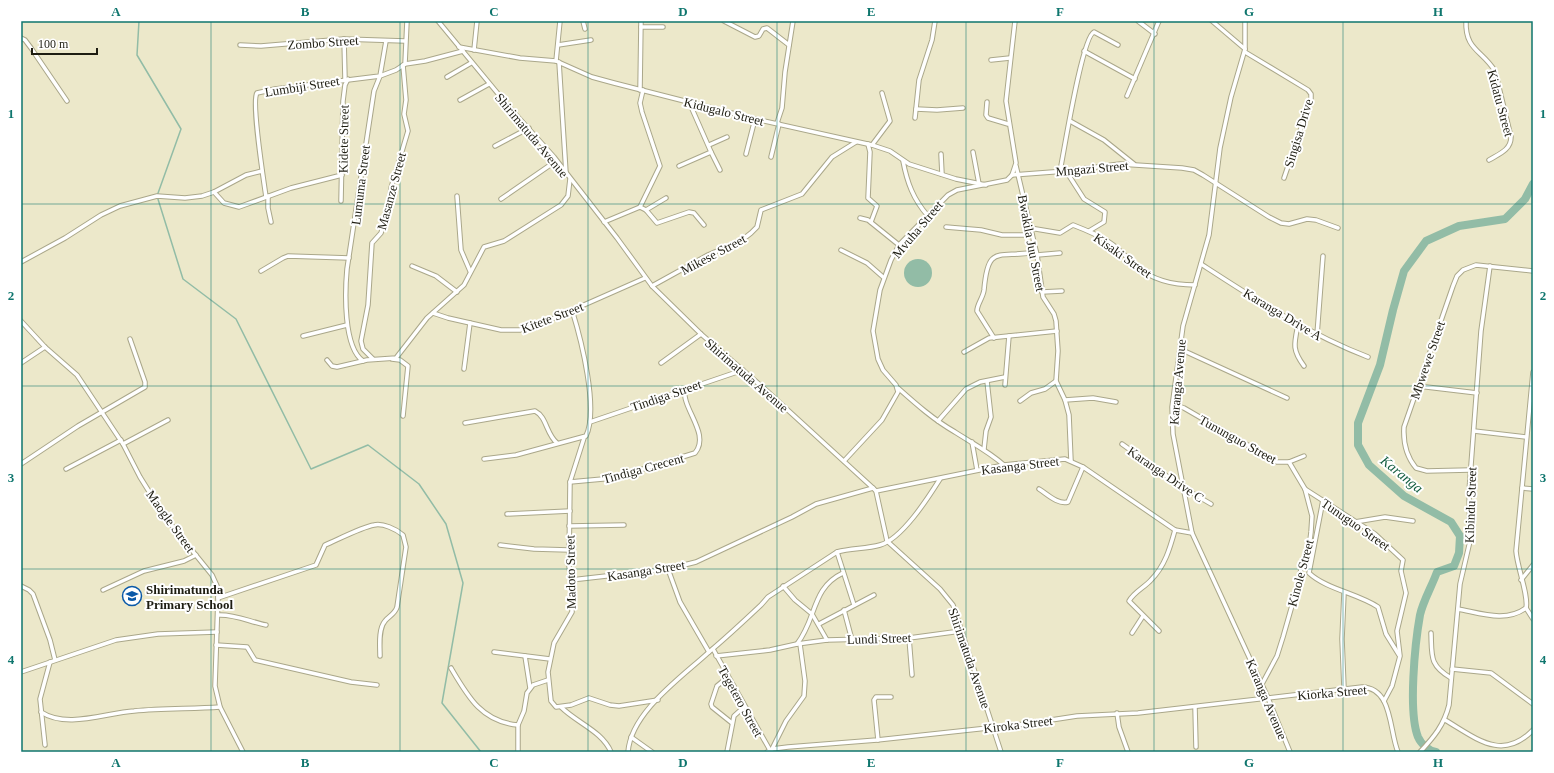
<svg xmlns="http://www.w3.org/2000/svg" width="1554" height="773" font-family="Georgia,serif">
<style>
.water{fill:#92bca6}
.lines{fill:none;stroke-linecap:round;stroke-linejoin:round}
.stream{stroke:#92bca6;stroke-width:1.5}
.river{stroke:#92bca6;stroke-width:8}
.street-casing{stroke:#aaa78a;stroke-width:5.5}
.street{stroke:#fff;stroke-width:3.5}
.grid{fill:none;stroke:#0f766e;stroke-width:1;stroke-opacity:0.55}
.labels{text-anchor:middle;stroke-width:4;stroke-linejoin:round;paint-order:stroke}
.street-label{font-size:13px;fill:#1e1d12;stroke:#fff}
.poi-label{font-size:13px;font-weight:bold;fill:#1e1d12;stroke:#fff;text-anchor:start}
.water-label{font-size:14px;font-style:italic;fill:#135d41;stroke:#fff}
.neatline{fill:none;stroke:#0f766e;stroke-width:1.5}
.grid-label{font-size:13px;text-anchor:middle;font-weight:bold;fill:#0f766e}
</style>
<rect width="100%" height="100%" fill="#ece8ca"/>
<circle class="water" cx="918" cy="273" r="14"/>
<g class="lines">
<path class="stream" d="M139 21 137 55 181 129 157 196 183 279 236 319 311 469 368 445 419 484 446 524 463 583 442 703 481 752"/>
<path class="river" d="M1436 752C1429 751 1421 744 1418 737 1408 712 1415 643 1420 615 1423 601 1432 586 1437 572L1454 566 1459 553 1460 536 1451 522 1404 496 1369 465 1358 445V423L1380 365 1393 310 1404 271 1426 241 1459 226 1505 219 1525 199 1533 184"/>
<defs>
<g id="street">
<path d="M438 21 509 107 554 157 617 238 652 286 701 334 767 391 873 488 876 491 887 541 940 589 953 605 1001 752"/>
<path d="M583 21 585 29"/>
<path d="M724 21 755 37 759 36 763 29 767 28 789 45"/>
<path d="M1138 21 1155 34"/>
<path d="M1212 21 1245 49"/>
<path d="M1245 21V49L1231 97 1220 148 1209 235 1183 326 1172 407 1173 434 1192 533 1268 698 1290 752"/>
<path d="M1466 21C1465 50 1482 50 1495 71L1511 137C1511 150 1499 154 1489 160"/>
<path d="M641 27H663"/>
<path d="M21 38 25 40 31 48 67 101"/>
<path d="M344 39 345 79"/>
<path d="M240 45 261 46 344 39 405 41"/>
<path d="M558 45 591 40"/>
<path d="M459 47 520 58 556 61 592 77 614 83 755 119 872 145 890 151 909 164 956 179 986 185"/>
<path d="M474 50 477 21"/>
<path d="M1084 51 1135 79"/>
<path d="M1245 52 1308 90 1311 94V99L1284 178"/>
<path d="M991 60 1010 58"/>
<path d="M556 61 560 21"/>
<path d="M559 62 566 173"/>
<path d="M405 64 425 61 463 51"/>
<path d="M447 77 471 63"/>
<path d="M640 90 641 21"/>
<path d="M1127 96 1159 21"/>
<path d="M460 100 489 84"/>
<path d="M987 102 986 115 988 118 1008 124"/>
<path d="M916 109 937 110 963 108"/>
<path d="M915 118 919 80 932 40 935 21"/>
<path d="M1070 121 1104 140 1134 164"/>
<path d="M777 123 782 108 785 72 793 21"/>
<path d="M868 144 870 152 868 198 877 206 871 222"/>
<path d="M709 145 727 137"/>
<path d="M872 145 890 121 882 93"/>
<path d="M495 146 529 128"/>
<path d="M711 152 720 170"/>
<path d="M973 152 979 184"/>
<path d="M746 154 755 119"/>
<path d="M941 154 942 174"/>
<path d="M771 157 779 124"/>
<path d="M903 161C907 182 913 199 928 216"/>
<path d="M679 166 711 152 689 102"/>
<path d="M1016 166 1037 255 1043 297 1054 314 1056 321 1058 351 1056 381 1065 400 1069 415 1071 461"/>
<path d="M1060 171C1064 152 1082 37 1094 32L1118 45"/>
<path d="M1066 171 1084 199 1105 212 1104 222 1089 231"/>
<path d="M1012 175 1066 171 1120 164 1182 168 1194 170 1203 175 1269 217 1281 223 1289 224 1307 219 1316 220 1338 228"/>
<path d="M214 192 224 203 239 207 291 188 342 175"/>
<path d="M268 196V208L271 222"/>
<path d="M457 196 461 250 470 271"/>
<path d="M266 197C264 182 251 101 257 93L275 89 380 76 386 41"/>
<path d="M501 199 556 161"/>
<path d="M341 201 343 101 345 85 348 79"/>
<path d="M640 207 660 166 642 112 640 103 643 90"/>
<path d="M646 210 666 198"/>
<path d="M860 218 868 220 899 245"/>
<path d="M604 222 640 207 646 210 657 223 689 212 694 213 704 225"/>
<path d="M946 227 981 230 1002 235H1032"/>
<path d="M1030 228 1060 233 1073 225C1086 230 1098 235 1109 242 1120 249 1128 259 1137 267 1154 281 1174 285 1195 285"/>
<path d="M841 250 867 263 883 277"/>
<path d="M1037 255 1060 253"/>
<path d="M21 262 65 238 101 215 120 206 157 196 185 198 202 196 214 192 246 175 262 171"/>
<path d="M1201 264C1255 299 1308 334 1368 357"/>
<path d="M412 266 436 276 457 292"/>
<path d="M261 271 283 258 288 256 349 258"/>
<path d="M652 286 708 255 742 240 751 233 757 227 761 210 802 194 832 157 856 142"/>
<path d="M1042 292 1062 291"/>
<path d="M433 313 448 318 501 330H520L543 323 645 278"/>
<path d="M21 321 45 347 77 375 123 444 140 477 165 517 212 575 217 586 218 598 215 686 220 707 243 752"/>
<path d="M1298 325C1294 344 1292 350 1304 366"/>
<path d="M1317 335 1323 256"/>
<path d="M303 336 347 325"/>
<path d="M994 338 977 311C977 304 983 298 984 290 988 243 998 259 1036 252"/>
<path d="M1180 349 1287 398"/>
<path d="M964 352 989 338 1057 331"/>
<path d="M373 359 363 349 361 341 368 305 372 243 381 233 389 206 391 188 408 131 404 114 406 100 403 65"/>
<path d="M392 359 400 360 408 366 403 416"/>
<path d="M327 360 332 366 337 367 367 360 396 358 427 318 464 285 484 247 504 241 561 205 568 196 570 179"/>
<path d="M363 361C343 347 345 291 347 269L374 91 380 76 396 70 405 64 407 21"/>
<path d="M21 363 45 347"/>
<path d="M661 363 701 334"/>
<path d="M464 369 470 323"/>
<path d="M1005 385 1009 336"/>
<path d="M1418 386 1477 393"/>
<path d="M898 388C916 404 934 420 955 432 972 443 988 451 1004 465"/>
<path d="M1065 400 1093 398 1116 402"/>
<path d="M1020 401 1031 393 1045 389 1056 381"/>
<path d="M1173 404 1184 408 1277 462H1289L1304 456"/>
<path d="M938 421 966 389 980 382 1005 377"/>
<path d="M590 422 743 370"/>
<path d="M465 423 535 411C547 417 546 434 557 443"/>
<path d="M1474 431 1526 437"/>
<path d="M584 438 570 482 569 566 572 591V612L554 643 548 672 551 701 556 707 571 705 589 698 610 705 619 706 658 700"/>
<path d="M972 442 977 470"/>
<path d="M123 444 168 420"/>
<path d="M1122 444 1182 487 1211 504"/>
<path d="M984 449 986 431 991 417 987 381"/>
<path d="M484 459 516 455 586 436C599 409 581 339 572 310"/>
<path d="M844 461 882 420 898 392 896 385 883 370 878 359 873 331 880 290 891 260 899 245 948 195 957 190 1007 180 1012 175 1016 163 1006 101 1015 21"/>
<path d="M21 464 78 426 145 387V382L130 339"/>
<path d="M66 469 121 440"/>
<path d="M1470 470 1427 471 1416 468C1406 456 1403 443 1404 427L1453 286 1457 276 1463 270 1476 265 1533 271"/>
<path d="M570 482 614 478 695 453C711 434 681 408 685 389"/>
<path d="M1522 488 1533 489"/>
<path d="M1039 489C1047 494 1058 505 1068 502L1083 467"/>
<path d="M1305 489 1375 534 1403 560 1401 571 1406 593 1397 631 1400 656 1392 686 1384 701"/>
<path d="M876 491 1004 465 1065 459 1083 467 1175 530 1192 533"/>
<path d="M1323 500 1309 573C1326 589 1359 594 1378 607L1386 634 1399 655"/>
<path d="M507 514 570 511"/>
<path d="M1355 522 1385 517 1413 521"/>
<path d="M569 526 624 525"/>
<path d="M500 545 534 549 569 550"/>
<path d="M837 552 854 605"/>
<path d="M668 569 680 602 709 652"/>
<path d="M571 580 668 569 696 562 792 517 816 504 873 488"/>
<path d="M1521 580 1533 565"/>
<path d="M21 586 29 590 33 594 50 640 55 660"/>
<path d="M783 586 795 600 812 614 827 640"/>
<path d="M103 590 144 571 184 561 196 555"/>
<path d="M1344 593 1342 639 1344 688"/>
<path d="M218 598 316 565 325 545C337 540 362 527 374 525 383 523 396 529 403 535L406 547 397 607C395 614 389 616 385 621 378 629 380 647 380 656"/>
<path d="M1526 608 1533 619"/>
<path d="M1458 609C1480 613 1506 623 1526 608 1529 596 1517 567 1516 551L1533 372"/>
<path d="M844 610 852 640"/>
<path d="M218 615C235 614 250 622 266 625"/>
<path d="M819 624 874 595"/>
<path d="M1159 631 1129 601C1134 592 1145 587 1151 580 1165 566 1170 548 1175 530"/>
<path d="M1132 633 1143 616"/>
<path d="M1431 633C1432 656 1429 665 1451 678"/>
<path d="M909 638 912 675"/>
<path d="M797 644 827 640 909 638 961 631"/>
<path d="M216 645 247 647 255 660 351 682 377 685"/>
<path d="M713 649 771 752"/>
<path d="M494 652 550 659"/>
<path d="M525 656 530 688"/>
<path d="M716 656 770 650 797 644C817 619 811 588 843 573"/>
<path d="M451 668C468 697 482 722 518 725"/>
<path d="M1452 669 1491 673 1533 704"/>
<path d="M21 672 116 640 158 634 217 632"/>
<path d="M728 677 717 686 711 704 712 707 732 723"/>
<path d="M1262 684 1277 656 1283 637 1297 588 1301 569 1309 548 1311 532 1312 516 1305 489 1289 462"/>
<path d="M561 707C577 723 602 731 611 752"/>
<path d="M1195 707 1196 747"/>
<path d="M41 712C67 729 105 713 134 711 163 708 191 709 220 707"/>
<path d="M1117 713 1119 727 1128 752"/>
<path d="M1445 720C1476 738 1502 762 1533 730"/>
<path d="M631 737 652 752"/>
<path d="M878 740 874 700 876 697H891"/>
<path d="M45 745 40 699 50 662"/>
<path d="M772 749 786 721 804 696 805 681 800 644"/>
<path d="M518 752V725L524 711 527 693 533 685 548 680"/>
<path d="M628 752C631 712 682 677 709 652 727 637 744 621 761 605L768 597 837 552C851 548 866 549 880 545 902 539 928 498 940 479"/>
<path d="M727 752 734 716 744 707"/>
<path d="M767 752 772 749 788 747 877 740 1025 724 1077 716 1138 713 1362 687C1393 688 1389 731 1398 752"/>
<path d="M1420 752C1434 737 1444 725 1449 705L1460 584 1470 541 1469 492 1481 331 1490 266"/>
</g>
</defs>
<use href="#street" class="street-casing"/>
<use href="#street" class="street"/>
</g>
<path class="grid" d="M211 21V752M400 21V752M588 21V752M777 21V752M966 21V752M1154 21V752M1343 21V752M21 204H1533M21 386H1533M21 569H1533"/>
<defs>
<symbol id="school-ring" viewBox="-11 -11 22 22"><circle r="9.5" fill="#fff" stroke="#0a59a8" stroke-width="1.5"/><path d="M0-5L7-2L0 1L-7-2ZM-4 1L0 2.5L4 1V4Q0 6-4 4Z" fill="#0a59a8"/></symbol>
</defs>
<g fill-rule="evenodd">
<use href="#school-ring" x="121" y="585" width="22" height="22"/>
</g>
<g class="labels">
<g class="street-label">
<text transform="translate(323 42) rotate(-4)" y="5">Zombo Street</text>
<text transform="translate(302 86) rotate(-9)" y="5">Lumbiji Street</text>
<text transform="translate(1501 103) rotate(75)" y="5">Kidatu Street</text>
<text transform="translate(724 111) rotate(14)" y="5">Kidugalo Street</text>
<text transform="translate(1298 133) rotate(-73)" y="5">Singisa Drive</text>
<text transform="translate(532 135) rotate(50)" y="5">Shirimatuda Avenue</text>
<text transform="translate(343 139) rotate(-89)" y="5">Kidete Street</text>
<text transform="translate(1092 168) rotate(-5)" y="5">Mngazi Street</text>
<text transform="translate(360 185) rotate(-83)" y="5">Lumuma Street</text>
<text transform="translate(391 191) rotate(-75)" y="5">Masanze Street</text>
<text transform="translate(917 229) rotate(-50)" y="5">Mvuha Street</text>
<text transform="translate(1032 243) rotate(79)" y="5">Bwakila Juu Street</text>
<text transform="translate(713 254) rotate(-28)" y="5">Mikese Street</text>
<text transform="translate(1123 255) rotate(35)" y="5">Kisaki Street</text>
<text transform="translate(1283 314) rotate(31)" y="5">Karanga Drive A</text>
<text transform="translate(552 317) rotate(-21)" y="5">Kitete Street</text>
<text transform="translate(1427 360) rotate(-71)" y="5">Mbwewe Street</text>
<text transform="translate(747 375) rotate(41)" y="5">Shirimatuda Avenue</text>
<text transform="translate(1177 382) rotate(-85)" y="5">Karanga Avenue</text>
<text transform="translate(666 395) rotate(-19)" y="5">Tindiga Street</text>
<text transform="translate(1238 439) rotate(29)" y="5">Tununguo Street</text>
<text transform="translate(1020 465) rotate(-7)" y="5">Kasanga Street</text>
<text transform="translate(643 468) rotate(-15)" y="5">Tindiga Crecent</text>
<text transform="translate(1166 474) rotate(34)" y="5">Karanga Drive C</text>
<text transform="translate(1470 505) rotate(-88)" y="5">Kibindu Street</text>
<text transform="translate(171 521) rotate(54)" y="5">Maogle Street</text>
<text transform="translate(1356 524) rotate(35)" y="5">Tunuguo Street</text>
<text transform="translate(646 570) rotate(-9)" y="5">Kasanga Street</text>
<text transform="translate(570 572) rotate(-91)" y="5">Madoto Street</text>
<text transform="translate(1300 573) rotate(-75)" y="5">Kinole Street</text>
<text transform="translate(879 638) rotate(-2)" y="5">Lundi Street</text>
<text transform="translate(970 658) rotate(71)" y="5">Shirimatuda Avenue</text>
<text transform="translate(1332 692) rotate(-5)" y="5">Kiorka Street</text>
<text transform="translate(1267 699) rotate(67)" y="5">Karanga Avenue</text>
<text transform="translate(741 701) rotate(61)" y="5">Tegetero Street</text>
<text transform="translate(1018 724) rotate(-7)" y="5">Kiroka Street</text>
</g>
<g class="poi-label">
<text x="146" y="594">Shirimatunda<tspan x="146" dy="15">Primary School</tspan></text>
</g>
<g class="water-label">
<text transform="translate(1402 474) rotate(39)" y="5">Karanga</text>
</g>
</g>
<rect width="1554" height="773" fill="none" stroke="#ffffff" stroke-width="44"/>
<path d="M32 48v6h65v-6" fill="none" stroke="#1e1d12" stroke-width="2"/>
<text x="38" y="48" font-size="12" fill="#1e1d12" stroke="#ffffff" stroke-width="3" paint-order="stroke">100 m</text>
<rect x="22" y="22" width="1510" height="729" class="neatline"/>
<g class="grid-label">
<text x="116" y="16">A</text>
<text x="305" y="16">B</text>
<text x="494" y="16">C</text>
<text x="683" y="16">D</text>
<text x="871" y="16">E</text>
<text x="1060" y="16">F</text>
<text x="1249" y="16">G</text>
<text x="1438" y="16">H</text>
<text x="11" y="118">1</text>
<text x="1543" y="118">1</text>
<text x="11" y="300">2</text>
<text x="1543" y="300">2</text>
<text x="11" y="482">3</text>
<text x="1543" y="482">3</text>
<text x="11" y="664">4</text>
<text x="1543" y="664">4</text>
<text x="116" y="767">A</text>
<text x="305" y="767">B</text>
<text x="494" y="767">C</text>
<text x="683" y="767">D</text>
<text x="871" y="767">E</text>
<text x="1060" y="767">F</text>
<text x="1249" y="767">G</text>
<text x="1438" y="767">H</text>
</g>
</svg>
